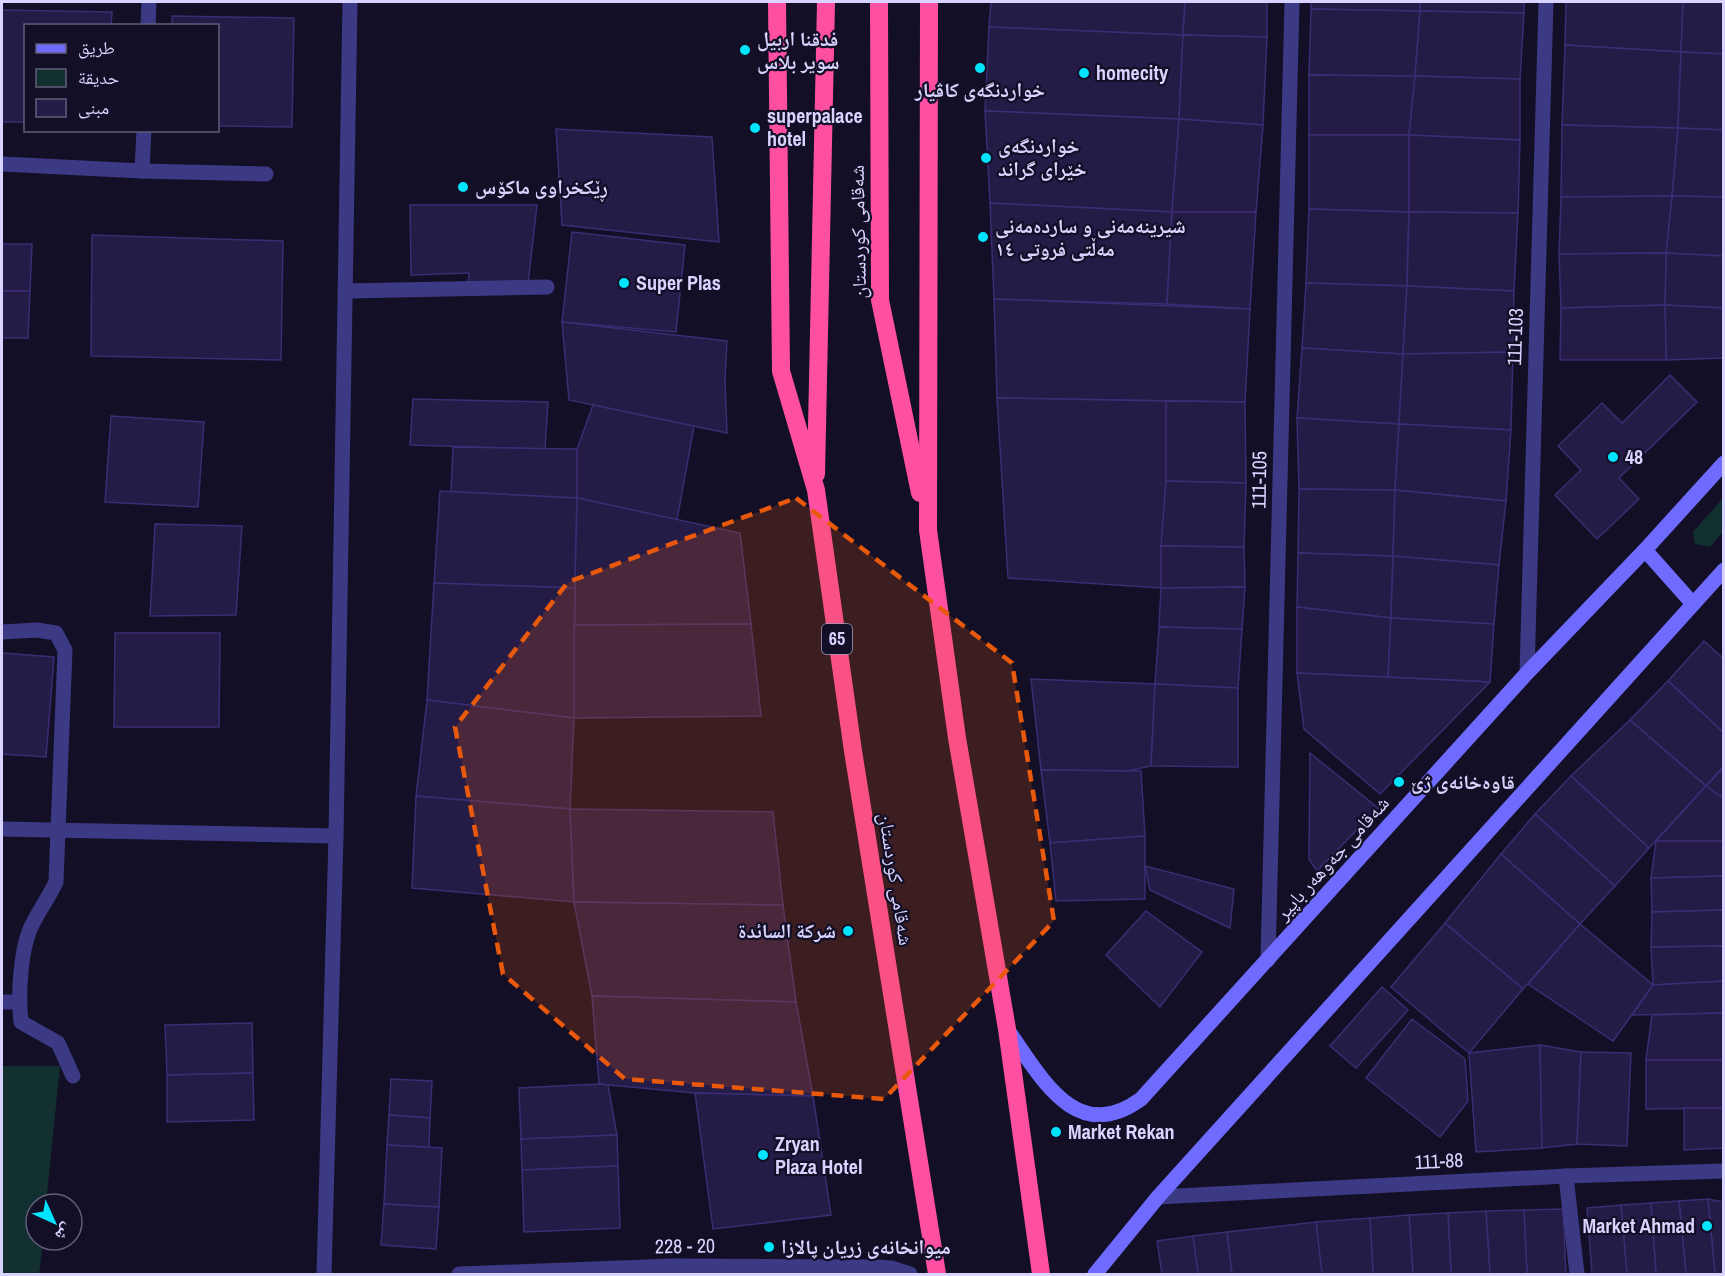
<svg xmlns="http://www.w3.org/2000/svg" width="1725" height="1276" font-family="'Archivo Narrow','Noto Naskh Arabic',sans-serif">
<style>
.green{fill:#12302f}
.building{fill:#241b47;stroke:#3b2d73;stroke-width:1.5}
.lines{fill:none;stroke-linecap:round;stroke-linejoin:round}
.lane{stroke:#3d3a85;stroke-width:15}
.street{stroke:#3d3a85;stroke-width:15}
.secondary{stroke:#6f6bff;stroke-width:15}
.highway{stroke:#ff4fa3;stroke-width:18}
.marked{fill:#e8590c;fill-opacity:0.2;stroke:#e8590c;stroke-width:4.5;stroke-dasharray:12 8;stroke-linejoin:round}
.poi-dot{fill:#00e5ff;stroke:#130f26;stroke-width:2}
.labels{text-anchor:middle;stroke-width:4.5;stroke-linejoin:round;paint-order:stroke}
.shield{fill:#130f26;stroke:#9e99be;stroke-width:1.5}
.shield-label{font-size:18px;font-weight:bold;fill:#d9d4ff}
.poi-label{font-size:20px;font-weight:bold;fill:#d9d4ff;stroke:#130f26;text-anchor:start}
.street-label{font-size:20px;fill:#d9d4ff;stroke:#130f26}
</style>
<rect width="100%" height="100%" fill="#130f26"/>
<g class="green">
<path d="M1723 498V532L1710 547 1695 544 1693 532Z"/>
<path d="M2 1066H60L46 1204H36V1240H43L39 1274H2Z"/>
</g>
<g class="building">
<path d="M991 2H1185L1183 35 989 27Z"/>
<path d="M1185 2H1267V37L1183 35Z"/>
<path d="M1311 2H1420V11L1311 9Z"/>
<path d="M1420 2H1524V13L1420 11Z"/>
<path d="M1566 2H1683L1681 52 1565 45Z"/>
<path d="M1683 2H1724V54L1681 52Z"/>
<path d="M1311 9 1420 11 1415 76 1309 75Z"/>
<path d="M2 10 112 12 111 26H26V122H2Z"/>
<path d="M1420 11 1524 13 1520 79 1415 76Z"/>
<path d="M172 16 294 18 292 127 218 126V26H172Z"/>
<path d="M989 27 1183 35 1179 119 985 111Z"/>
<path d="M1183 35 1267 37 1263 125 1179 119Z"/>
<path d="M1565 45 1681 52 1678 128 1562 125Z"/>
<path d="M1681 52 1724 54V130L1678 128Z"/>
<path d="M1309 75 1415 76 1409 135H1309Z"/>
<path d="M1415 76 1520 79V140L1409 135Z"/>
<path d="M985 111 1179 119 1172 212 990 203Z"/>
<path d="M1179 119 1263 125 1256 212H1172Z"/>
<path d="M1562 125 1678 128 1672 196 1561 197Z"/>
<path d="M1678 128 1724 130V197L1672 196Z"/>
<path d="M556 129 712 137 719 242 562 225Z"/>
<path d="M1309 135H1409V212L1309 209Z"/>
<path d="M1409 135 1520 140 1518 213 1409 212Z"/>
<path d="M1672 196 1724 197V256L1666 253Z"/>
<path d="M1672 196 1666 253 1559 254 1561 197Z"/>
<path d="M990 203 1172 212 1167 304 994 299Z"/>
<path d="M410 205H537L528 284 468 286 469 273 411 275Z"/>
<path d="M1309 209 1409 212 1407 286 1306 283Z"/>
<path d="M1172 212H1256L1250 309 1167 304Z"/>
<path d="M1409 212 1518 213 1514 291 1407 286Z"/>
<path d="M572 232 685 245 676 332 562 322Z"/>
<path d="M92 235 283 241 281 360 91 356Z"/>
<path d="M2 244H32L30 291H2Z"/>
<path d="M1666 253 1724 256V308L1665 305Z"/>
<path d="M1666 253 1665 305 1561 308 1559 254Z"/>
<path d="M1306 283 1407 286 1403 354 1302 348Z"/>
<path d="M1407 286 1514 291 1513 352 1403 354Z"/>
<path d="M2 291H30L28 338H2Z"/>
<path d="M994 299 1250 309 1245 402 997 398Z"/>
<path d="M1665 305 1724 308V358L1666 360Z"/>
<path d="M1665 305 1666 360H1560L1561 308Z"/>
<path d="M562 322 727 341 725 379 727 433 569 400Z"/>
<path d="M1302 348 1403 354 1399 424 1297 418Z"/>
<path d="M1513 352 1511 430 1399 424 1403 354Z"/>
<path d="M1670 375 1697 402 1619 478 1639 499 1597 539 1555 495 1581 470 1558 446 1602 403 1622 423Z"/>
<path d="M997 398 1166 401V481L1161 588 1008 578Z"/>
<path d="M413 399 548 402 545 449 410 445Z"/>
<path d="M1166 401 1245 402 1246 483 1166 481Z"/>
<path d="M593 405 694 426 677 520 577 498V449Z"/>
<path d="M111 416 204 422 198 507 105 502Z"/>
<path d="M1297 418 1399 424 1395 490 1299 489Z"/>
<path d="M1399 424 1511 430 1506 501 1395 490Z"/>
<path d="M453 447 577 449V498L451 492Z"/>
<path d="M1166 481 1246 483 1244 547 1161 546Z"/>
<path d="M1299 489 1395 490 1393 556 1298 553Z"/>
<path d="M1395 490 1506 501 1499 565 1393 556Z"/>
<path d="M440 491 577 498 575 588 434 583Z"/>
<path d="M577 498 740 533 751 624 574 625Z"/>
<path d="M155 524 242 526 236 615 150 616Z"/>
<path d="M1161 546 1244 547 1245 587 1161 588Z"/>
<path d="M1298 553 1393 556 1391 618 1297 607Z"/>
<path d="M1393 556 1499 565 1494 624 1391 618Z"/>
<path d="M434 583 575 588 574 718 427 700Z"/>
<path d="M1245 587 1242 629 1159 627 1161 588Z"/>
<path d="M1297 607 1391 618 1388 677 1297 673Z"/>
<path d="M1391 618 1494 624 1490 682 1388 677Z"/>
<path d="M751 624 761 716 574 718V625Z"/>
<path d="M1159 627 1242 629 1238 688 1155 684Z"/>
<path d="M115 633H220L219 727H114Z"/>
<path d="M1704 641 1724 659V733L1668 681Z"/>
<path d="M2 653 54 657 46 757 2 754Z"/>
<path d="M1297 673 1490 682 1380 794 1304 729Z"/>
<path d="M1031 679 1155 684 1151 766 1128 771 1041 770Z"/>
<path d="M1668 681 1724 733V766L1706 786 1630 720Z"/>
<path d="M1155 684 1238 688V767L1151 766Z"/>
<path d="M427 700 574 718 570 809 416 796Z"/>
<path d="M1630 720 1706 786 1649 848 1571 776Z"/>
<path d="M1310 753 1378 808 1317 871 1309 859Z"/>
<path d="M1724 767V799L1706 786Z"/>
<path d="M1041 770 1141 771 1145 836 1050 843Z"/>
<path d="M1571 776 1649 848 1615 886 1535 814Z"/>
<path d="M1706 786 1724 799V841H1656Z"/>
<path d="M416 796 570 809 574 902 412 888Z"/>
<path d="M570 809 773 812 783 905 574 902Z"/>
<path d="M1535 814 1615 886 1580 924 1501 854Z"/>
<path d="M1145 836V899L1056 901 1050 843Z"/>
<path d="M1656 841H1724V876L1651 878Z"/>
<path d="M1501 854 1580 924 1523 989 1445 923Z"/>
<path d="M1145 866 1234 889 1230 928 1150 890Z"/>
<path d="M1724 876V910L1652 912 1651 878Z"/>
<path d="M574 902 783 905 796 1002 592 996Z"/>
<path d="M1724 910V946L1651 947 1652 912Z"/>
<path d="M1146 911 1202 952 1160 1007 1106 955Z"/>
<path d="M1445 923 1523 989 1469 1053 1391 987Z"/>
<path d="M1580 924 1653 985 1613 1041 1528 984Z"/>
<path d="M1724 946V981L1653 985 1651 947Z"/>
<path d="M1724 981V1013L1632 1015 1653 985Z"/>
<path d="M1382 987 1408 1010 1356 1068 1330 1046Z"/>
<path d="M592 996 796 1002 813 1096 695 1093 599 1084Z"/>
<path d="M1724 1013V1060H1646L1652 1015Z"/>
<path d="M1412 1019 1465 1059 1468 1101 1440 1137 1366 1078Z"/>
<path d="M252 1023 253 1073 167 1075 165 1025Z"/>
<path d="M1540 1045 1542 1148 1476 1152 1469 1053Z"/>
<path d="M1540 1045 1581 1052 1577 1144 1542 1148Z"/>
<path d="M1581 1052 1631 1053 1627 1146 1577 1144Z"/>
<path d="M1646 1060H1724V1108L1646 1109Z"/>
<path d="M253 1073 254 1120 167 1122V1075Z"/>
<path d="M391 1079 432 1081 430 1118 389 1115Z"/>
<path d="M599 1084 608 1085 617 1135 521 1139 519 1088Z"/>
<path d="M695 1093 813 1096 831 1215 713 1229Z"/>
<path d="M1684 1108H1724V1148L1684 1150Z"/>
<path d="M389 1115 430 1118 429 1147 387 1145Z"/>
<path d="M617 1135 618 1166 522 1170 521 1139Z"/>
<path d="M387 1145 442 1148 439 1207 384 1204Z"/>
<path d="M618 1166 620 1228 524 1232 522 1170Z"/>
<path d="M1708 1199 1724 1202V1274H1715Z"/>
<path d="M1708 1199 1715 1274H1686L1679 1201Z"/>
<path d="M1679 1201 1686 1274H1656L1651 1203Z"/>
<path d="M1651 1203 1656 1274H1627L1621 1205Z"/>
<path d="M384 1204 439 1207 436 1249 381 1245Z"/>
<path d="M1621 1205 1627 1274H1592L1587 1208Z"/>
<path d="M1563 1209 1566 1274H1527L1524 1210Z"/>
<path d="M1524 1210 1527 1274H1490L1486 1211Z"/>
<path d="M1486 1211 1490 1274H1451L1448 1213Z"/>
<path d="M1448 1213 1451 1274H1413L1409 1215Z"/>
<path d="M1409 1215 1413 1274H1373L1370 1218Z"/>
<path d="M1370 1218 1373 1274H1321L1316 1222Z"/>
<path d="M1316 1222 1322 1274H1232L1227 1232Z"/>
<path d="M1227 1232 1232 1274H1198L1193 1236Z"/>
<path d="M1193 1236 1198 1274H1162L1157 1241Z"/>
</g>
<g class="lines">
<g class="lane">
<path d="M347 291 547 287"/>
<path d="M2 632 37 630 56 633 65 650 56 882C49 897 40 909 33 923 20 947 18 996 21 1022L58 1043 73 1076"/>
<path d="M2 829 336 836"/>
<path d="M2 1002H19"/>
</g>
<g class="street">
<path d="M148 26 149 2"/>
<path d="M2 164 142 171 144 130"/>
<path d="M142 171 266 174"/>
<path d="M1527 673 1546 2"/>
<path d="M1268 960 1292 2"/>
<path d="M1566 1176 1577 1274"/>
<path d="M1158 1197 1566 1176 1724 1171"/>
<path d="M324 1274 336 836 350 2"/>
<path d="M459 1274 673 1266 873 1267 891 1268 910 1274"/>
</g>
<g class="secondary">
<path d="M1645 550 1693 604"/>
<path d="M1007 1029C1040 1075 1075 1147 1141 1099L1527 673 1645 550 1724 463"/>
<path d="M1095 1274 1158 1197 1724 570"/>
</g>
<g class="highway">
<path d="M777 2 781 371 816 490 853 751 937 1274"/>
<path d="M879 2 880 300 920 493"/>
<path d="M929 2 928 530 957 738 1007 1029 1041 1274"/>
<path d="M816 474 826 2"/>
</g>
</g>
<path class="marked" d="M796 498 1012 663 1054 921 884 1099 625 1079 503 974 455 727 568 582Z"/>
<g class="poi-dot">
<circle cx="745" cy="50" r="6"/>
<circle cx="980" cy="68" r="6"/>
<circle cx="1084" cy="73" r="6"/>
<circle cx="755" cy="128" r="6"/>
<circle cx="986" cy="158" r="6"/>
<circle cx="463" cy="187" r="6"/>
<circle cx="983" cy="237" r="6"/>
<circle cx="624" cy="283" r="6"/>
<circle cx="1613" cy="457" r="6"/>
<circle cx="1399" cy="782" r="6"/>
<circle cx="848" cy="931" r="6"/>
<circle cx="1056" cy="1132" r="6"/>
<circle cx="763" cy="1155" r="6"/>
<circle cx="1707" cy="1226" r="6"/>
<circle cx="769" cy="1247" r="6"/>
</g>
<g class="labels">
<rect class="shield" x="822" y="624" width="30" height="30" rx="4.5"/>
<g class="shield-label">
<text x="837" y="645">65</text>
</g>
<g class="poi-label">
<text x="757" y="46">فدقنا اربيل<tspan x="757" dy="23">سوير بلاس</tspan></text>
<text x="1096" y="80">homecity</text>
<text x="980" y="97" text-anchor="middle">خواردنگەی کاڤیار</text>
<text x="767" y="123">superpalace<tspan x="767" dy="23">hotel</tspan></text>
<text x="998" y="153">خواردنگەی<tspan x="998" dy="23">خێرای گراند</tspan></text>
<text x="475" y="194">ڕێکخراوی ماکۆس</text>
<text x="995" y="233">شیرینەمەنی و ساردەمەنی<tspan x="995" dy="23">مەڵتی فروتی ١٤</tspan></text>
<text x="636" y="290">Super Plas</text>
<text x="1625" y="464">48</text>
<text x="1411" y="789">قاوەخانەی ژێ</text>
<text x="836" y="938" text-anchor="end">شركة السائدة</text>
<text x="1068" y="1139">Market Rekan</text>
<text x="775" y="1151">Zryan<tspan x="775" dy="23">Plaza Hotel</tspan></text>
<text x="1695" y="1233" text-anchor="end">Market Ahmad</text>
<text x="781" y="1254">میوانخانەی زریان پالازا</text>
</g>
<g class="street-label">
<text transform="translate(858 232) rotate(-91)" y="7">شەقامی کوردستان</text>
<text transform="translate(1515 337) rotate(-88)" y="7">111-103</text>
<text transform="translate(1259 480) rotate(-89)" y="7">111-105</text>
<text transform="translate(1332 858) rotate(-48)" y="7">شەقامی جەوهەر باپیر</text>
<text transform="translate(896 879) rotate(81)" y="7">شەقامی کوردستان</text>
<text transform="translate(1439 1161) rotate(-3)" y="7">111-88</text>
<text transform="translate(685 1246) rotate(-1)" y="7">228 - 20</text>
</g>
</g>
<rect width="1725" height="1276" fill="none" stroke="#d9d4ff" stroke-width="6"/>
<rect x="24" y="24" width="195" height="108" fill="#130f26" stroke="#625e7d" stroke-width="1.5"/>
<rect x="36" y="44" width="30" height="9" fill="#6f6bff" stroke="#625e7d" stroke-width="1.5"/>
<text x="78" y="54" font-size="18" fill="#d9d4ff">طريق</text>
<rect x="36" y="69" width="30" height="18" fill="#12302f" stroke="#625e7d" stroke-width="1.5"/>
<text x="78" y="84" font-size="18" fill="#d9d4ff">حديقة</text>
<rect x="36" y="99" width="30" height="18" fill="#241b47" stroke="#625e7d" stroke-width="1.5"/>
<text x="78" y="114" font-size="18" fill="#d9d4ff">مبنى</text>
<g transform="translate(54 1222) rotate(135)"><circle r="28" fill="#130f26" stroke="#625e7d" stroke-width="1.5"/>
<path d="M0-4.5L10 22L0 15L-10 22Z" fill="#00e5ff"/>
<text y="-9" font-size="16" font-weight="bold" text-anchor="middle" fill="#d9d4ff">ش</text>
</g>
</svg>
